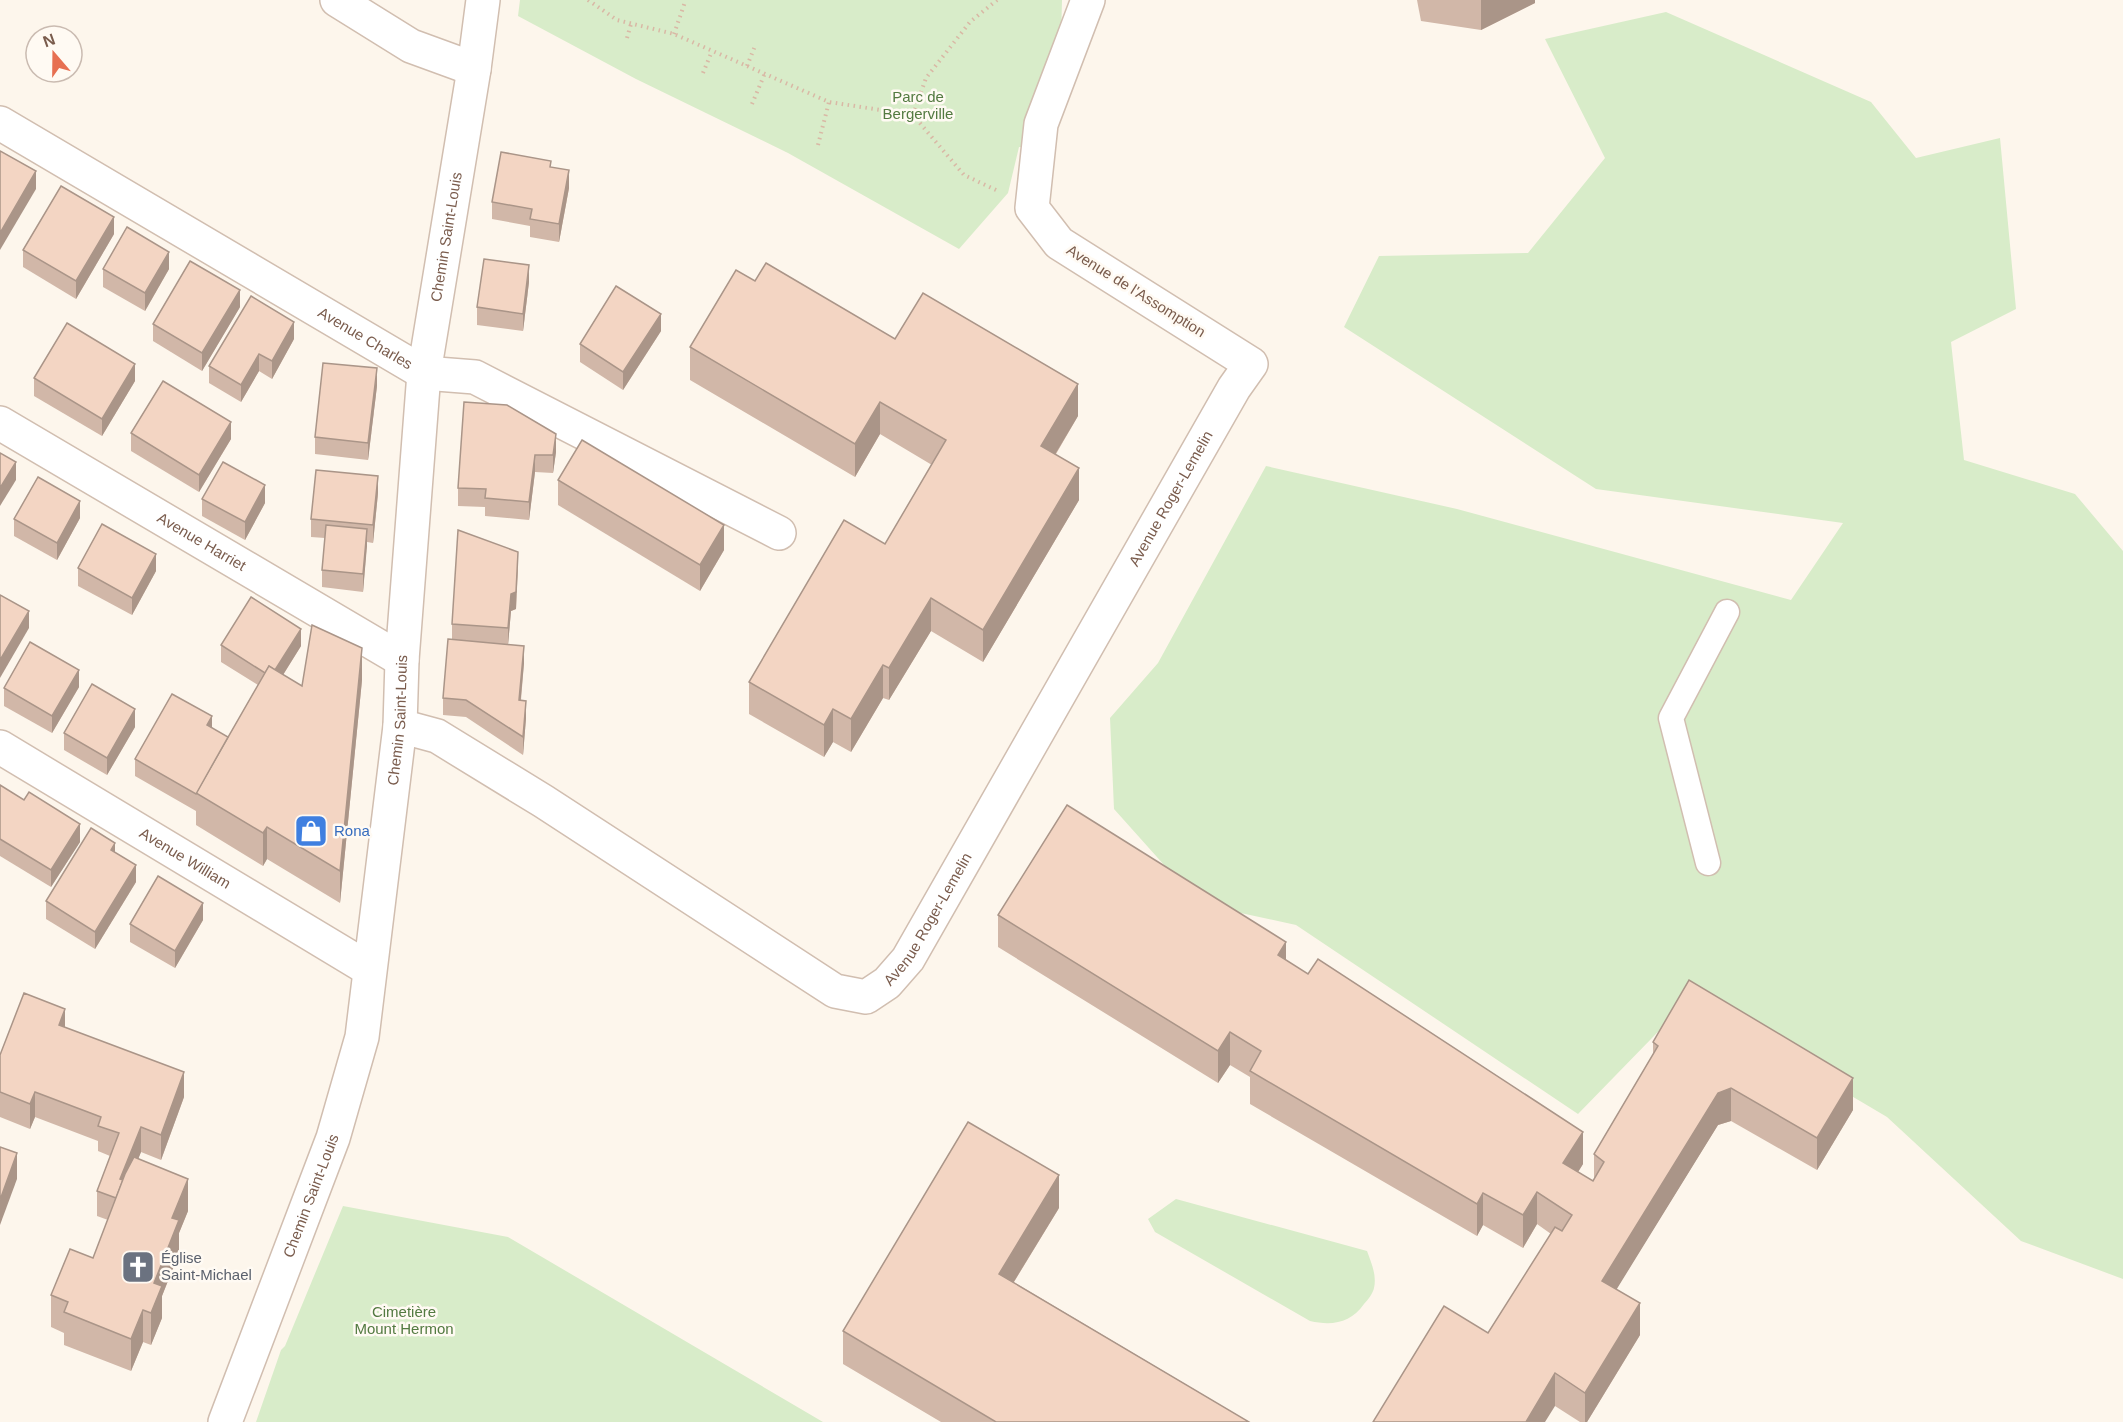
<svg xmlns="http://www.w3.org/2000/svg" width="2123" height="1422" font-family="Arial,sans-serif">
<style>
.green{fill:#d8ecc9}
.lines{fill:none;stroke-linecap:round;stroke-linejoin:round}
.service-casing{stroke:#d1beb0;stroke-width:27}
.minor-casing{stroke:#d1beb0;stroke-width:36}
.tertiary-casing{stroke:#d1beb0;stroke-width:36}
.path{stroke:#d9b8a5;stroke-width:4;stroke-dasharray:1.5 4.5;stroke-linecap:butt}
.service{stroke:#fff;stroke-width:24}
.minor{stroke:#fff;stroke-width:33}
.tertiary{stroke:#fff;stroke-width:33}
.wall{fill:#d1b7a8}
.shaded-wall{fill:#aa9588}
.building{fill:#f3d5c3;stroke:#aa9588;stroke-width:1.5}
.labels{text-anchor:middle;stroke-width:5;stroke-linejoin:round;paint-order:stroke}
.park-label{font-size:15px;fill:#537a41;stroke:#fffaf3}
.street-label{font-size:15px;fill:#7a5c4d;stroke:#fffaf3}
.shop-label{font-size:15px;fill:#366cbe;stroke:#fffaf3;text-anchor:start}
.worship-label{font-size:15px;fill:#5b616d;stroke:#fffaf3;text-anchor:start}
</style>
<rect width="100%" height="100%" fill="#fdf6ec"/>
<g class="green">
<path d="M520 0H1062L1061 39 1021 147H1019L1008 193 959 249 788 153 636 79 518 16Z"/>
<path d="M1666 12 1871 102 1916 158 2000 138 2016 309 1951 342 1964 460 2075 494 2123 551V1279L2021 1241 1887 1117 1689 1000 1578 1114 1296 925 1199 904 1114 809 1110 718 1158 663 1266 466 1457 509 1791 600 1843 523 1596 489 1344 327 1379 256 1528 253 1605 158 1545 39Z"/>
<path d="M1176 1199 1367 1251C1371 1262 1377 1275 1374 1288 1373 1293 1368 1300 1364 1304 1351 1323 1332 1326 1310 1321L1155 1232 1148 1219Z"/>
<path d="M343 1206 508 1237 823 1422H256L281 1350 285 1346Z"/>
</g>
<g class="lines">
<defs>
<path id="service" d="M1708 863 1671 718 1727 612"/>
<g id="minor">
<path d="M337 0 411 46 474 69"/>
<path id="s1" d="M0 123 424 373 475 377 779 533"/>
<path id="s2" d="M0 423 402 660"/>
<path id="s3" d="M400 726 437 736 543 801 835 991 866 997 887 983 908 959 1234 388 1251 364 1059 243 1032 208 1041 124 1088 0"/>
<path id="s4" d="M0 747 369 969"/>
</g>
<g id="tertiary">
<path id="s5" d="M225 1422 333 1138 362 1037 400 726 402 660 424 373 474 69 483 0"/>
</g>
</defs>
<use href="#service" class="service-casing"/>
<use href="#minor" class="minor-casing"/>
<use href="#tertiary" class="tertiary-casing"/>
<g class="path">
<path d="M588 0 617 20 674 34 829 102 913 115"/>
<path d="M674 34 685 2"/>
<path d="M627 38 631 24"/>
<path d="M747 66 755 46"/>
<path d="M703 73 712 51"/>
<path d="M752 104 765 73"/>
<path d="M818 145 829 102"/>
<path d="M996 190 964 175 913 115 926 78 970 22 997 0"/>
</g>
<use href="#service" class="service"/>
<use href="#minor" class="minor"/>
<use href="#tertiary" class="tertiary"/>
</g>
<g class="wall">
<path d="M1417 0H1535V3L1481 30 1421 21Z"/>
<path d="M551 167 569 188 559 242 530 237V226L492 219V202Z"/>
<path d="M114 234 76 299 23 267V250Z"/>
<path d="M103 269H169L145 311 103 287Z"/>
<path d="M755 281 1078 416 1056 454 1079 500 983 662 931 631 889 700 883 698 851 752 833 742 824 757 749 714V682L885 544 932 465 880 434 855 477 690 380V347Z"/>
<path d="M529 282 523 331 477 325V307Z"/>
<path d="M240 307 202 371 153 341V324Z"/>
<path d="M661 331 623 390 580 362V344Z"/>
<path d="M294 339 272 379 259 371 241 402 209 383V366Z"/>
<path d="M34 378 135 381 102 436 34 396Z"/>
<path d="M377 386 368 460 315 454V437Z"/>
<path d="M464 402 556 452 553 473 535 472 529 520 485 516V507L458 506V488Z"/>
<path d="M131 433 231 439 199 492 131 451Z"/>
<path d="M558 480 724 550 700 591 558 505Z"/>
<path d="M378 493 373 543 367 542 363 592 322 587V570L325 538 311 537V519Z"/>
<path d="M202 499 265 503 245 540 202 516Z"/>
<path d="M80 518 57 560 14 536V519Z"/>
<path d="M78 568 156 571 132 615 78 586Z"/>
<path d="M518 569 516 609 511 611 508 645 524 663 521 700 526 718 523 755 466 717 443 715V698L452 639V624Z"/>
<path d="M221 645 301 646 283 675 302 686 362 680 340 903 267 859 263 866 196 825V811L135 776V759L228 737 258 685 221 662Z"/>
<path d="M79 687 52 733 4 706V688Z"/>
<path d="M135 727 107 775 64 750V733Z"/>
<path d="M0 785 24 800 80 842 51 887 0 856Z"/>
<path d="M115 852 136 882 95 949 46 919V901Z"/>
<path d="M998 915 1286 960 1583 1164 1578 1172 1593 1181 1594 1179V1154L1653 1054V1042L1853 1110 1817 1170 1731 1121 1718 1125 1616 1289 1640 1335 1587 1422H1580L1555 1406 1488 1333 1551 1234 1537 1224 1523 1248 1483 1225 1477 1236 1250 1104V1077L1230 1065 1218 1083 998 947Z"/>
<path d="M203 920 175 968 130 942V924Z"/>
<path d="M65 1027 184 1097 161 1160 141 1152 138 1159 188 1211 179 1233V1253L162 1296V1318L151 1345 143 1342 131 1371 64 1345V1333L51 1327V1295L93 1258 108 1220 97 1216V1191L110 1156 98 1151V1141L35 1117 30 1129 0 1117V1055Z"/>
<path d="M1059 1208 1014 1282 1249 1422H941L843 1364V1331Z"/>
</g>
<g class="shaded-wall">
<path d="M1481 0H1535V3L1481 30Z"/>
<path d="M569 170V188L559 242V224Z"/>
<path d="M36 171V189L0 250V233Z"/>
<path d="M114 217V234L76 299V281Z"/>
<path d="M169 252V269L145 311V293Z"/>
<path d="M529 265V282L523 331V314Z"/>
<path d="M240 290V307L202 371V353Z"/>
<path d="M661 314V331L623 390V372Z"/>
<path d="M294 322V339L272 379V361Z"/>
<path d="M259 354V371L241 402V385Z"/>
<path d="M135 364V381L102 436V419Z"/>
<path d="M377 368V386L368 460V443Z"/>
<path d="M1078 384V416L1041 478V446Z"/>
<path d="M880 402V434L855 477V444Z"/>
<path d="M231 422V439L199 492V475Z"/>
<path d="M556 434V452L553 473V455Z"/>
<path d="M535 455V472L529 520V502Z"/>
<path d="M16 462V480L0 506V488Z"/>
<path d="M1079 468V500L983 662V630Z"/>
<path d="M378 476V493L373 543V525Z"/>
<path d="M265 485V503L245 540V522Z"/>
<path d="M80 501V518L57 560V543Z"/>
<path d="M724 525V550L700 591V565Z"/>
<path d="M367 529V546L363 592V574Z"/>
<path d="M518 552 516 609 511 611 508 645V628L511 594Z"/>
<path d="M156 554V571L132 615V598Z"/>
<path d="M931 598V631L889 700V668Z"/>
<path d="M29 611V628L0 678V660Z"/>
<path d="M301 629V646L271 694V676Z"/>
<path d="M524 646V663L519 718V700Z"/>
<path d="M362 648V680L340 903V871Z"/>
<path d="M883 665V698L851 752V719Z"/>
<path d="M79 670V687L52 733V716Z"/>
<path d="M526 701V718L523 755V737Z"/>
<path d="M135 709V727L107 775V758Z"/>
<path d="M833 709V742L824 757V725Z"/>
<path d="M212 716V734L207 725Z"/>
<path d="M80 824V842L51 887V870Z"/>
<path d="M267 827V859L263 866V833Z"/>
<path d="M115 843V860L111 850Z"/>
<path d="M136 865V882L95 949V932Z"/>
<path d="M203 903V920L175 968V951Z"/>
<path d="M1286 942V974L1278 955Z"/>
<path d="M65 1009V1034L59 1025Z"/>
<path d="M1230 1032V1065L1218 1083V1051Z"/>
<path d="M184 1072V1097L161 1160V1135Z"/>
<path d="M1853 1078V1110L1817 1170V1138Z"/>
<path d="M1731 1088V1121L1718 1125 1602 1313V1281L1718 1093Z"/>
<path d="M35 1092V1117L30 1129V1104Z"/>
<path d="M141 1127V1152L125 1192 120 1179Z"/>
<path d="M1583 1132V1164L1563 1196V1163Z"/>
<path d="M17 1153V1179L0 1225V1200Z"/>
<path d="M1059 1175V1208L999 1306V1274Z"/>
<path d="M188 1179V1211L179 1233V1253L162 1296V1318L151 1345V1313L154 1283 172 1218Z"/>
<path d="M1537 1192V1224L1523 1248V1215Z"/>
<path d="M1483 1193V1225L1477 1236V1204Z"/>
<path d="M1640 1303V1335L1587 1422H1585V1393Z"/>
<path d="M143 1310V1342L131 1371V1339Z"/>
<path d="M1555 1373V1406L1545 1422H1526Z"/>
</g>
<g class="building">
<path d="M0 151 36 171 0 233Z"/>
<path d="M501 152 551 161 550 167 569 170 559 224 530 219 532 209 492 202Z"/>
<path d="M61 186 114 217 76 281 23 250Z"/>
<path d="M127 227 169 252 145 293 103 269Z"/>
<path d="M484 259 529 265 523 314 477 307Z"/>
<path d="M190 261 240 290 202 353 153 324Z"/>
<path d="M766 263 895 339 923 293 1078 384 1041 446 1079 468 983 630 931 598 889 668 883 665 851 719 833 709 824 725 749 682 844 520 885 544 946 440 880 402 855 444 690 347 736 270 755 281Z"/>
<path d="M616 286 661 314 623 372 580 344Z"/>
<path d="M251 296 294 322 272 361 259 354 241 385 209 366Z"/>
<path d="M67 323 135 364 102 419 34 378Z"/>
<path d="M323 363 377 368 368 443 315 437Z"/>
<path d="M163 381 231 422 199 475 131 433Z"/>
<path d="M464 402 507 405 556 434 553 455H535L529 502 485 498 486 489 458 488Z"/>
<path d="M582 440 724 525 700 565 558 480Z"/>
<path d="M0 453 16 462 0 488Z"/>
<path d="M223 462 265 485 245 522 202 499Z"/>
<path d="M316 470 378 476 373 525 311 519Z"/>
<path d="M38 477 80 501 57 543 14 519Z"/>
<path d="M102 524 156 554 132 598 78 568Z"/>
<path d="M326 525 367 529 363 574 322 570Z"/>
<path d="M458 530 518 552 516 592 511 594 508 628 452 624Z"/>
<path d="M0 595 29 611 0 660Z"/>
<path d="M251 597 301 629 275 670 269 666 265 673 221 645Z"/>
<path d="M312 625 362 648 340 871 267 827 263 833 196 793 269 666 302 686Z"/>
<path d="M448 639 524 646 519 700 526 701 523 737 466 700 443 698Z"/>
<path d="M30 642 79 670 52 716 4 688Z"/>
<path d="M92 684 135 709 107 758 64 733Z"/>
<path d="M172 694 212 716 207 725 228 737 196 794 135 759Z"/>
<path d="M0 785 24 800 29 792 80 824 51 870 0 839Z"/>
<path d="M1067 805 1286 942 1278 955 1308 974 1318 959 1583 1132 1563 1163 1593 1181 1604 1162 1594 1154 1658 1046 1653 1042 1689 980 1853 1078 1817 1138 1731 1088 1718 1093 1602 1281 1640 1303 1585 1393 1555 1373 1526 1422H1373L1444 1306 1488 1333 1555 1227 1562 1231 1572 1215 1537 1192 1523 1215 1483 1193 1477 1204 1250 1071 1261 1051 1230 1032 1218 1051 998 915Z"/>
<path d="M91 828 115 843 111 850 136 865 95 932 46 901Z"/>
<path d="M158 876 203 903 175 951 130 924Z"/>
<path d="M24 993 65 1009 59 1025 184 1072 161 1135 141 1127 120 1179 123 1180 116 1198 97 1191 119 1133 98 1126 101 1117 35 1092 30 1104 0 1092V1055Z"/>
<path d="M968 1122 1059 1175 999 1274 1249 1422H996L843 1331Z"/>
<path d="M0 1147 17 1153 0 1200Z"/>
<path d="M134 1157 188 1179 172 1218 179 1220 154 1283 162 1286 151 1313 143 1310 131 1339 64 1312 68 1302 51 1295 70 1249 93 1258 125 1174Z"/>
</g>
<defs>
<symbol id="shop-square" viewBox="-11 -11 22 22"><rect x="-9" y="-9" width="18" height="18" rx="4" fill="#3f7fe0" stroke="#fffaf3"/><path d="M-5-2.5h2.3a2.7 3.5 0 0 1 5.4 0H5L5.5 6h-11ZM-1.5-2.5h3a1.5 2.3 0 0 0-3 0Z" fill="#fff"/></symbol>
<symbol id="church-square" viewBox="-11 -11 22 22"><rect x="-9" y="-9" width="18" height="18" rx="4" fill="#6b7280" stroke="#fffaf3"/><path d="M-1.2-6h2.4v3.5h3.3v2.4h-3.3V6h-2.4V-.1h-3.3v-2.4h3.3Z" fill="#fff"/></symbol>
</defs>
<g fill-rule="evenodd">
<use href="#shop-square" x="292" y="812" width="38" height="38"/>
<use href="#church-square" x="119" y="1248" width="38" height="38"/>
</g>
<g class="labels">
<g class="park-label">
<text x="918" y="102">Parc de<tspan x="918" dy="17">Bergerville</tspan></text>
<text x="404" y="1317">Cimetière<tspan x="404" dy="17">Mount Hermon</tspan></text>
</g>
<g class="street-label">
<text dy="5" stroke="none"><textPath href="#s5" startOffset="1214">Chemin Saint-Louis</textPath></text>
<text transform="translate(1136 291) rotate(32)" y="5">Avenue de l'Assomption</text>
<text dy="5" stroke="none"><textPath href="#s1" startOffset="424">Avenue Charles</textPath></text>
<text dy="5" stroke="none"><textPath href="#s3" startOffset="1130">Avenue Roger-Lemelin</textPath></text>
<text dy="5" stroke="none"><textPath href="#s2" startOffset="234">Avenue Harriet</textPath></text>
<text dy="5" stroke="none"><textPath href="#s5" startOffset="728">Chemin Saint-Louis</textPath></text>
<text dy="5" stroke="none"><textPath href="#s4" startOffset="216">Avenue William</textPath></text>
<text dy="5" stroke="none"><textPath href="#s3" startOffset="644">Avenue Roger-Lemelin</textPath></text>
<text dy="5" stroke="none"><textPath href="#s5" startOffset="242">Chemin Saint-Louis</textPath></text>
</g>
<g class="shop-label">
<text x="334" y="836">Rona</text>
</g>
<g class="worship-label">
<text x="161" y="1263">Église<tspan x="161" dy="17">Saint-Michael</tspan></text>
</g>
</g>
<g transform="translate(54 54) rotate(340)"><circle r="28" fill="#fffaf3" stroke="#cabbb1" stroke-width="1.5"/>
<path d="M0-4.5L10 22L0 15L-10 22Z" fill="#e76f51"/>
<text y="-9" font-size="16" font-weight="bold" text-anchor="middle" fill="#7a5c4d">N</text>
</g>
</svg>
